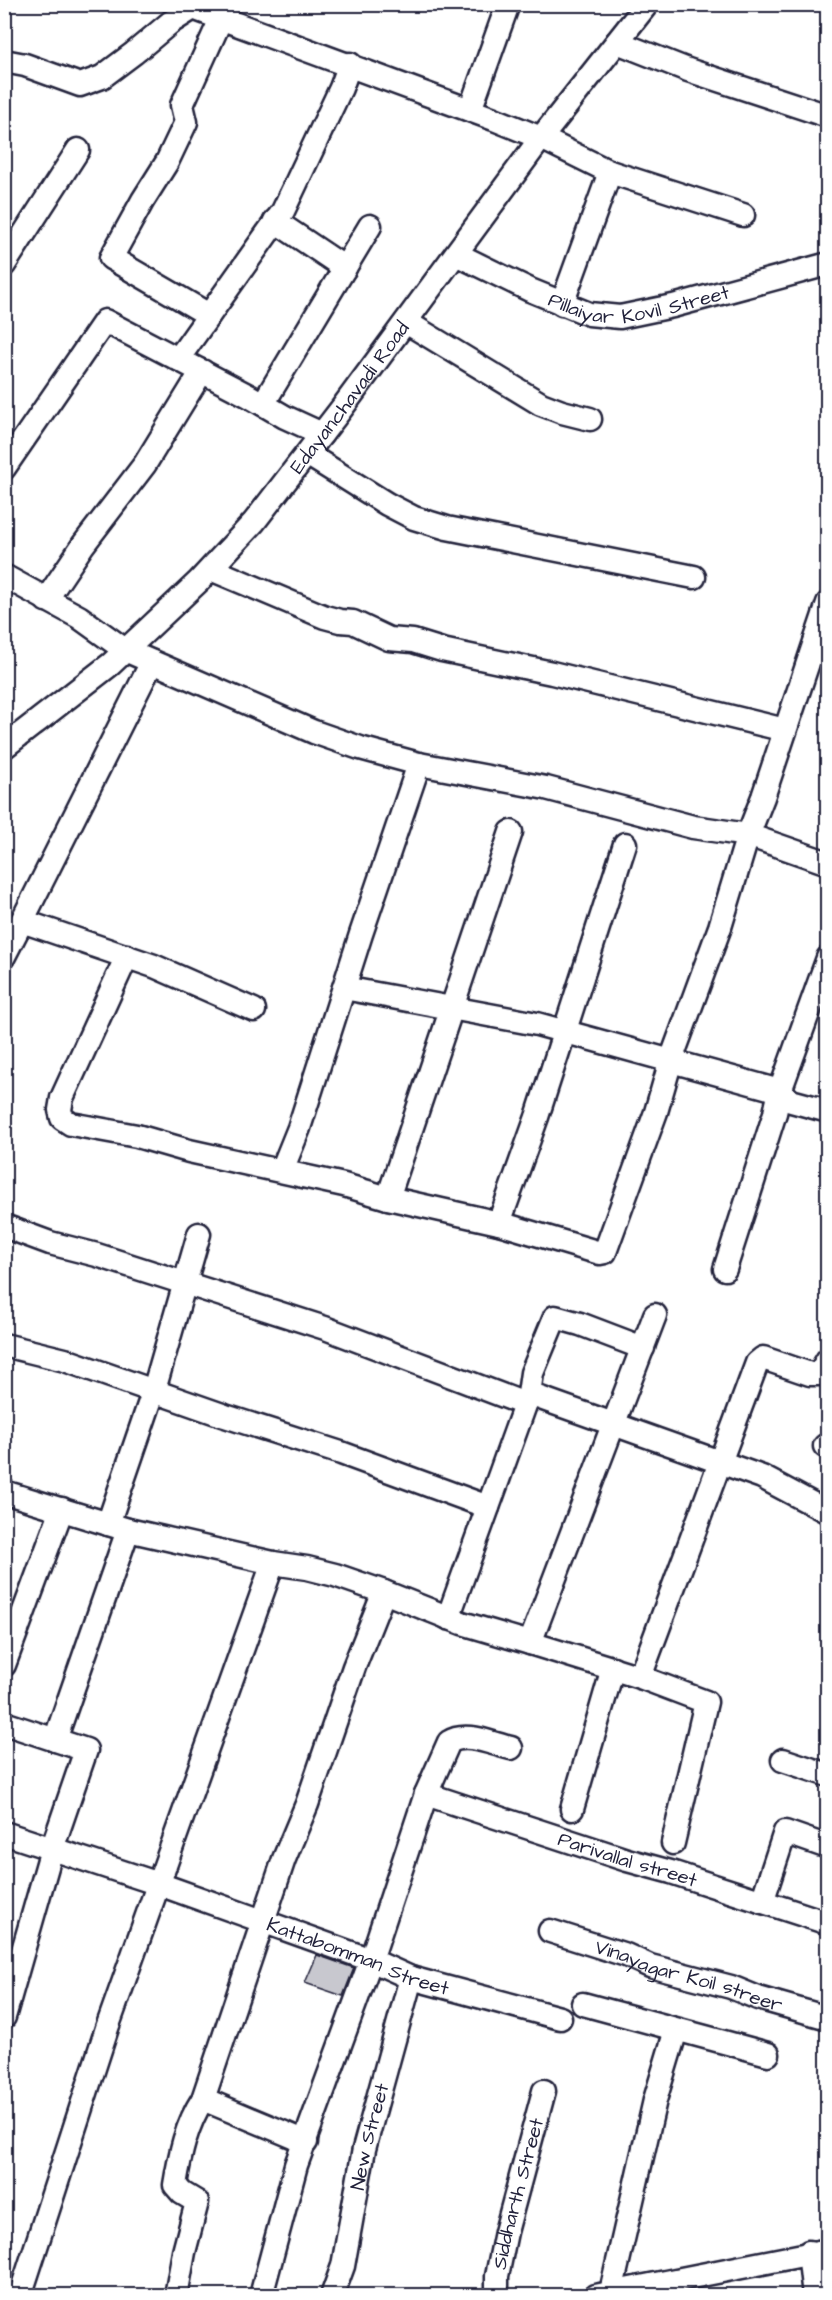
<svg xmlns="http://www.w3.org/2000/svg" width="832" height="2300" font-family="'Architects Daughter',sans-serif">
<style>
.building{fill:#c8c8cf;stroke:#22223b;stroke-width:1.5}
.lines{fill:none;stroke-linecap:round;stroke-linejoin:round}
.minor-casing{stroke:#22223b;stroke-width:27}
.minor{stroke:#fff;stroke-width:22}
.labels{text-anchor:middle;stroke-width:6;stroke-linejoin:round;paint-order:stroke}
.street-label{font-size:20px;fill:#22223b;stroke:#fff}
</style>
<rect width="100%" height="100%" fill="#fff"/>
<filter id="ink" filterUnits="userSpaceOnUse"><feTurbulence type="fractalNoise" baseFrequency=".0167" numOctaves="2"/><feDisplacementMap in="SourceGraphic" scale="12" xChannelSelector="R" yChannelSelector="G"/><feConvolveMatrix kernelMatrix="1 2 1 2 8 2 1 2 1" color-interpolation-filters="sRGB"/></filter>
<g filter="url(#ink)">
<path class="building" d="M317 1955 354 1968 343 1996 305 1983Z"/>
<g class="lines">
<defs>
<g id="minor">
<path d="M617 42 688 70 828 116"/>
<path d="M4 61 25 65 80 85 102 77 134 53 171 22 193 8 494 119 541 138 610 172 743 215"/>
<path d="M470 110 508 4"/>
<path d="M275 221 345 268"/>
<path id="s1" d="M456 254 530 290 589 314 620 317 673 306 828 264"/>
<path d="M4 265 78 150"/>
<path d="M562 304 610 172"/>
<path d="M209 315 111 258 143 200 167 162 186 122 182 105 221 19"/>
<path d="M406 322 541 404 562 412 590 419"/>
<path d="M178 359 283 211 341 88 350 64"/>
<path d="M263 404 370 226"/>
<path d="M307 454 387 504 414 518 447 528 694 577"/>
<path d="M4 468 105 321 249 396 285 417 322 434"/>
<path d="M211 569 325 617 340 621 353 622 389 639 413 641 442 650 552 673 785 730"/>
<path d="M4 576 79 617 125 650 314 732 360 748 419 764 546 788 693 827 748 835 720 927 671 1060 656 1112 605 1252 600 1253 499 1223 388 1198 344 1185 189 1151 137 1136 71 1124 62 1118 60 1110 62 1098 127 956"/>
<path d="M46 600 83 545 145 464 202 371"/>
<path d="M828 603 763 797 748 835 828 863"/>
<path id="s2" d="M4 747 111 664 199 581 254 522 342 408 541 138 647 4"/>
<path d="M22 921 152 662"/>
<path d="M4 956 22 921 154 966 254 1010"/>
<path d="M344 988 537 1024 780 1091 791 1101 828 1111"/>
<path d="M282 1170 299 1128 361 934 419 764"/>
<path d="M388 1198 511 832"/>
<path d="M499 1223 537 1117 625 844"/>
<path d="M4 1226 50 1243 97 1255 325 1328 525 1404"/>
<path d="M725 1269 775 1113 780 1091 828 958"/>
<path d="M4 1345 65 1360 225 1416 341 1453 488 1507"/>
<path d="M529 1394 762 1477 828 1512"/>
<path d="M825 1446H828"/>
<path d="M4 1492 128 1530 273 1563 307 1568 335 1575 384 1592 462 1623 530 1643 655 1315"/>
<path d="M108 1524 154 1390 199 1234"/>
<path d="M448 1618 529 1394 532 1373 555 1317 580 1324 643 1348"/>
<path d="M530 1643 640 1677 706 1702 673 1843"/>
<path d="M4 1665 62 1509"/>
<path d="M640 1677 757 1363 763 1358 810 1374H819L828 1359"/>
<path d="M4 1723 86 1750 52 1849 4 2017"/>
<path d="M55 1740 128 1530"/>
<path d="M783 1760 828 1775"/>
<path id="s3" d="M426 1794 627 1860 671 1872 828 1923"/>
<path d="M572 1809 613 1668"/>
<path id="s4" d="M4 1833 159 1884 371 1960 411 1978 560 2018"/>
<path d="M762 1902 785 1832 828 1847"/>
<path id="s5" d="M550 1931 626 1955 650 1966 731 1987 758 1998 828 2018"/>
<path d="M583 2004 768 2054"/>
<path d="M203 2099 306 2142"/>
<path d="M809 2252 814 2296"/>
<path d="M611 2292 655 2100 676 2030"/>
<path d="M20 2296 107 2028 273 1563"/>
<path d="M176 2296 184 2252 197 2202 182 2193 175 2185C180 2154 186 2125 203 2099L284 1859 307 1804 354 1667 384 1592"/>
<path d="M261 2296 296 2165 371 1960 426 1794 449 1742C466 1731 492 1744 511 1748"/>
<path id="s6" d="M332 2296 343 2266 364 2149 411 1978"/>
<path id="s7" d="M497 2296V2276L506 2232 544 2091"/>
<path d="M595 2296 828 2250"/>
</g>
</defs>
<use href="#minor" class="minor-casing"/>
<use href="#minor" class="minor"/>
</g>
</g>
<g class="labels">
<g class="street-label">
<text dy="7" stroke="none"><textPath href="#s1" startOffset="196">Pillaiyar Kovil Street</textPath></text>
<text dy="7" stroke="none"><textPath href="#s2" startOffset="494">Edayanchavadi Road</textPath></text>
<text dy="7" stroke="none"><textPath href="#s3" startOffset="212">Parivallal street</textPath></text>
<text dy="7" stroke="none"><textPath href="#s4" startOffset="375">Kattabomman Street</textPath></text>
<text dy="7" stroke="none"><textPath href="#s5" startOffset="146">Vinayagar Koil streer</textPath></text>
<text dy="7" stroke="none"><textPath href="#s6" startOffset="164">New Street</textPath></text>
<text dy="7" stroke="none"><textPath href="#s7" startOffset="105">Siddharth Street</textPath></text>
</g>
</g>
<rect width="832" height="2300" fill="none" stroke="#fff" stroke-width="24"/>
<rect x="12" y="12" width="808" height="2276" fill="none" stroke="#22223b" stroke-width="2" filter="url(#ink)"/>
</svg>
